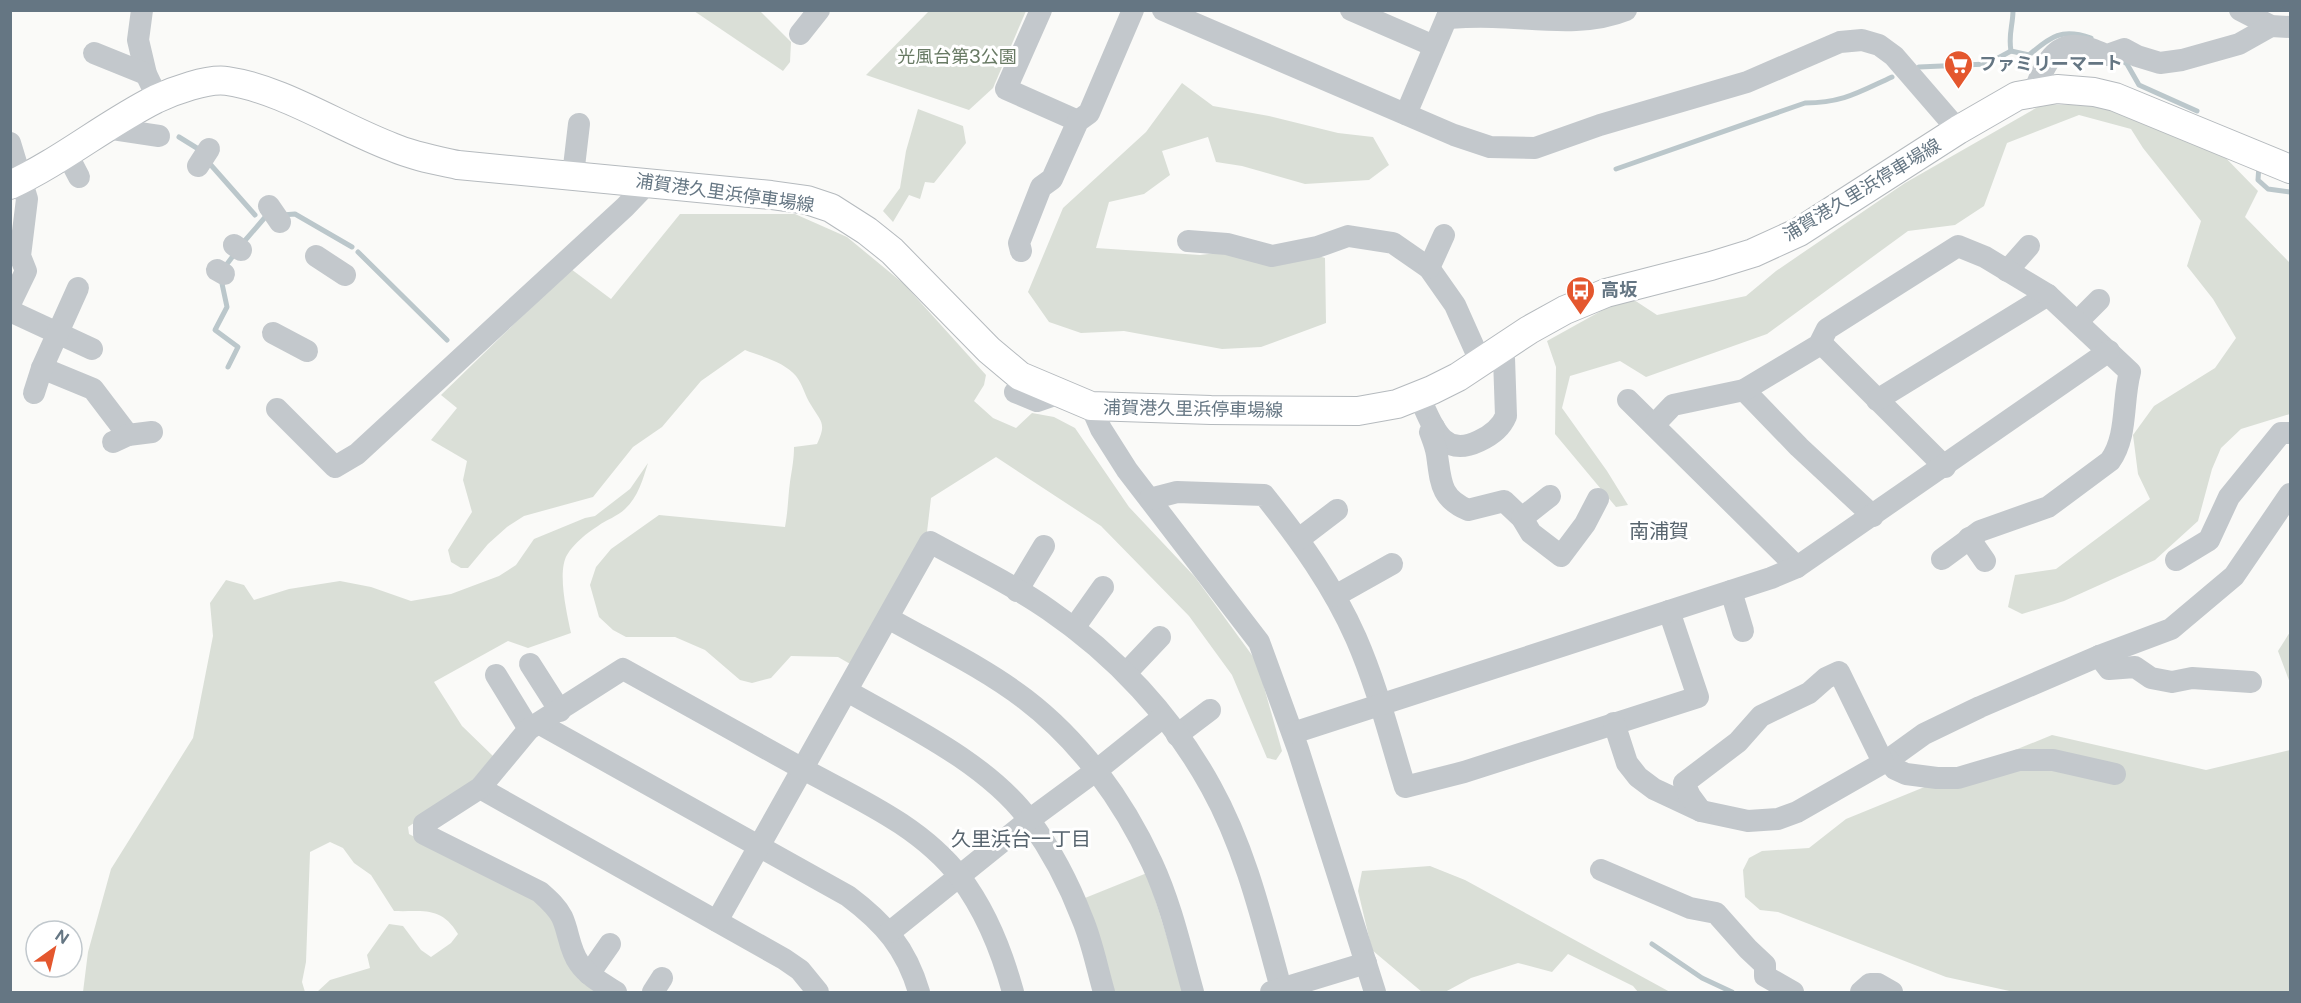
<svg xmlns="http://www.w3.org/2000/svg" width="2301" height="1003" font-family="'Public Sans','Noto Sans JP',sans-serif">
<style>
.green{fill:#dadfd7}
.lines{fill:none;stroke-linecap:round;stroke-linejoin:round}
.stream{stroke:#bbc7cb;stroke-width:5}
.major-casing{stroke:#b5babe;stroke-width:30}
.minor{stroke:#c3c8cc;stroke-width:22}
.major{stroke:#fff;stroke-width:28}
.labels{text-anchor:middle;stroke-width:6;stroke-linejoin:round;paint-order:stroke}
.park-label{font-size:18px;fill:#687a64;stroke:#fff}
.poi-label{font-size:18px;font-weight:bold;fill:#657683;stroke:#fff;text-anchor:start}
.street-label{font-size:18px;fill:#657683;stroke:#fff}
.neighbourhood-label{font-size:20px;fill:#57646e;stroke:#fff}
</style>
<rect width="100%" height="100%" fill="#fafaf8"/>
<g class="green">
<path d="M694 11H760L791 42 790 62 783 71Z"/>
<path d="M929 11H1026L993 88 969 110 866 75Z"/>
<path d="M1182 83 1213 106 1269 116 1338 133 1373 137 1389 165 1369 180 1305 184 1242 166 1216 162 1208 137 1162 151 1170 175 1144 194 1109 202 1096 248 1200 255 1283 245 1325 258 1326 323 1261 347 1222 349 1124 331 1081 333 1049 322 1028 292 1063 208 1146 132Z"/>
<path d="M2043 104 2103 106 2218 150 2258 191 2245 217 2290 263V414L2241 429 2221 448 2212 469 2198 521 2155 560 2064 601 2022 614 2008 607 2015 575 2056 569 2150 499 2138 474 2133 435 2154 406 2215 368 2236 338 2213 299 2187 266 2201 221 2143 148 2131 129 2079 115 2007 143 1984 206 1955 225 1908 231 1767 334 1646 377 1620 361 1570 376 1562 408 1607 471 1628 505 1616 507 1555 434 1556 367 1547 341 1628 296 1657 315 1746 296 1776 271 1905 183Z"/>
<path d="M918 109 963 126 966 143 934 183 925 182 920 199 909 195 893 222 883 211 900 188 906 151Z"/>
<path d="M680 214H795L847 237 904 284 986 375 984 385 974 401 993 418 1016 428 1032 413 1054 417 1075 428 1129 507 1195 577 1257 662 1282 751 1276 760 1267 758 1232 675 1189 616 1101 526 996 457 931 498 927 532 852 665 838 657 791 656 771 678 752 683 740 680 705 650 675 637H626L613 630 599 617 590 585 596 567 611 549 659 515 785 527C788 511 788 497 790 482 792 469 794 459 794 447L817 444C827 423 821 422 811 405 805 396 803 385 796 376 785 362 760 356 745 350L701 381 662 427 633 447 593 497 524 516 507 527 488 544 468 568H461L451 562 448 550 472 512 463 480 467 461 431 440 457 408 441 395 571 269 611 299Z"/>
<path d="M648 463C643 479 638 497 625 509 618 516 606 520 598 526 587 533 574 543 567 555 557 572 567 614 571 633L528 648 508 641 434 682 462 726 493 756 467 787 408 827 409 834 531 897 554 920 605 992H317L330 980 370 968 367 955 389 924 403 926 421 950 431 957 451 943 458 934C441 906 424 912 394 911L371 875 354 863 343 848 330 842 310 852 306 962 302 982 305 992H83L88 952 111 869 193 738 213 636 210 603 226 580 244 585 254 600 289 589 340 581 371 587 411 601 451 594 499 576 516 565 534 539 585 518 595 516 630 489Z"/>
<path d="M2290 632V683L2278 651Z"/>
<path d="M2052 735 2206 770 2290 750V992H2014L1946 977 1778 912 1760 910 1745 897 1743 870 1749 858 1762 851 1809 848 1846 819Z"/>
<path d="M1430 866 1465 880 1670 992H1638L1633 986 1568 954 1552 972 1518 963 1471 978 1445 992H1422L1372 950 1358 891 1362 871Z"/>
<path d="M1147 873 1184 992H1110L1080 900Z"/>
</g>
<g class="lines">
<g class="stream">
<path d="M2013 10C2013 26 2008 34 2011 51L2029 55C2051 36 2062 28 2091 38"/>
<path d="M2118 57 2127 64 2139 85 2197 111"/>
<path d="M1919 67 1987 64 2011 51"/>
<path d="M179 137 200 150"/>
<path d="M210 164 255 215"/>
<path d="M2259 165 2258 180 2268 189 2290 192"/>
<path d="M1616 169 1805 103C1843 103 1859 92 1892 77"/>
<path d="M282 215 295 214 352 247"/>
<path d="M242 244 267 215"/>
<path d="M358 252 447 340"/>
<path d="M224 268 236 252"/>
<path d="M221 279 227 307 215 330 238 347 228 367"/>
<path d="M1652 944 1702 978 1732 992"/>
</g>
<defs>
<path id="major" d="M10 185C62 161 106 124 156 99 173 91 208 78 227 81 282 89 339 127 392 147 413 156 435 160 458 165L771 195 807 200 831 208 867 231 892 251 989 350 1020 376 1091 406 1211 410 1358 411 1397 404 1432 390 1458 377 1529 330 1565 310 1606 293 1711 266 1753 253 1799 232 1958 130 2017 96 2057 89 2094 92 2115 97 2290 169"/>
</defs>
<use href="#major" class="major-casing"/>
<g class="minor">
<path d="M142 10 138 40 146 74 158 99"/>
<path d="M1041 10 1006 89 1078 121"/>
<path d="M1163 10 1454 135 1490 147 1535 148 1600 125 1747 82 1840 42 1862 40 1879 45 1894 56 1958 130"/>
<path d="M1351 10 1434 46"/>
<path d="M2240 10 2271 26 2290 27"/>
<path d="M1447 18C1462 17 1478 16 1493 17 1537 18 1584 27 1626 10"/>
<path d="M800 34 819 10"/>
<path d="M94 53 146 74"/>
<path d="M2034 92C2043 69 2053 39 2085 47 2093 49 2100 53 2107 55L2124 49 2137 56 2160 63 2182 60 2239 44 2271 26"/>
<path d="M1406 114 1450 10"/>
<path d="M106 128 159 136"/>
<path d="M10 143 27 199 20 256 26 271 10 304"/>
<path d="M67 154 79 177"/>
<path d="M198 166 209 149"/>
<path d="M573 175 579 124"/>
<path d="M269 206 280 222"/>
<path d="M1188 241 1227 244 1272 256 1317 247 1348 236 1393 243 1429 268 1455 305 1480 361"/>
<path d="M234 245 241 250"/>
<path d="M1021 251 1019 243 1041 187 1052 179 1078 121 1089 113 1133 10"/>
<path d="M316 256 345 275"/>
<path d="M1429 268 1444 235"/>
<path d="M217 270 224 274"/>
<path d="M2007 271 2029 246"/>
<path d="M10 311 92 349"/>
<path d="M2077 322 2099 300"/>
<path d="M273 333 307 351"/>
<path d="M1821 343 1945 467"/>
<path d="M42 368 93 389 128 435"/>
<path d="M1744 390 1799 447 1873 516"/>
<path d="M1015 392 1037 401 1060 393"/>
<path d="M34 393 42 368 78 288"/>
<path d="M1419 396C1432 424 1441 459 1479 441 1490 436 1501 428 1506 416L1504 358 1500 348"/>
<path d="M1628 400 1797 567"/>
<path d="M1877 400 2048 295"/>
<path d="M1091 406 1101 429 1127 470 1259 642 1298 749 1375 992"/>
<path d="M277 409 335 467 357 454 625 207 649 182"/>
<path d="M1654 425 1673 405 1744 390 1819 345 1827 329 1958 246 1985 257 2048 295 2130 372C2122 401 2128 436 2110 461L2048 507 1980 531 1942 559"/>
<path d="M1434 427 1430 432C1433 440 1436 447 1437 455 1441 482 1440 498 1468 510L1504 501 1522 518 1531 533 1561 556 1585 524 1598 499"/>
<path d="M113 442 128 435 152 432"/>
<path d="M1150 499 1177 492 1264 495C1300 540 1333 586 1356 638 1377 686 1390 738 1405 787L1464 772 1698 697 1669 611"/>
<path d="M1522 518 1550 496"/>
<path d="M1969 538 1985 561"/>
<path d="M1299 539 1337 510"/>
<path d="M2176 560 2209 540 2229 497 2281 433H2290"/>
<path d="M1017 591 1044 546"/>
<path d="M1731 591 1743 631"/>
<path d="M1335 596 1392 564"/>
<path d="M888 618C934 644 983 667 1025 699 1080 741 1123 800 1152 863 1171 904 1181 949 1193 992"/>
<path d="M1074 628 1103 587"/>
<path d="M2099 656 2109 669 2135 667 2151 678 2172 682 2192 678 2251 682"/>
<path d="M530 664 560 711"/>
<path d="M1126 673 1160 637"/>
<path d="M496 675 529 729"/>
<path d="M847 691C907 725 989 764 1030 821 1051 850 1069 884 1082 918 1092 941 1097 968 1104 992"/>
<path d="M1614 723 1627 763 1638 777 1654 789 1701 811 1748 821 1778 819 1797 812 1888 760 1924 734 1980 707 2099 656 2171 629 2234 576 2290 494"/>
<path d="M540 724 848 896C884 923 906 948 919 992"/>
<path d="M1293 733 1771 578 1797 567 2109 351"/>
<path d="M1177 735 1210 710"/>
<path d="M1888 760 1895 769 1906 774 1937 778H1958L2019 760H2053L2115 774"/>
<path d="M480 788 784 959 800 970 818 992"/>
<path d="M1701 811 1690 796 1684 783 1738 742 1761 716 1809 693 1826 678 1839 672 1883 762"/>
<path d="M1601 870 1690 908 1716 913 1748 949 1765 965V976L1793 992"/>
<path d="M717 921 930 542C970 564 1012 584 1049 610 1115 655 1172 716 1211 787 1246 850 1263 923 1282 992"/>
<path d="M890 932 1029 820 1097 770 1163 717"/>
<path d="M589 974 610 944"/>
<path d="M616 992C603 984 588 976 579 963 569 949 569 932 562 917 557 907 549 900 540 892L424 834V824L480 788 529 729 623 669C683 702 743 736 803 769 858 799 921 826 960 877 986 911 1002 952 1013 992"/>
<path d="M653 992 662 978"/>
<path d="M1271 992 1366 963"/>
<path d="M1861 992 1870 984H1878L1892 992"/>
</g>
<use href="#major" class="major"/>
</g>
<defs>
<symbol id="supermarket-pin" viewBox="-11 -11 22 30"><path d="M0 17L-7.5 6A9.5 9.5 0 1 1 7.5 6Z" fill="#e4572e" stroke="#fff"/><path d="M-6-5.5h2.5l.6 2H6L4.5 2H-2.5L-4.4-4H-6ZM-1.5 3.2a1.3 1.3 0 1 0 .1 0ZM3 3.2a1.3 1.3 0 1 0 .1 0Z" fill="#fff"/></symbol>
<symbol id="bus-pin" viewBox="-11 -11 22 30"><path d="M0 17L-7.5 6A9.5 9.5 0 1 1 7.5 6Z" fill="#e4572e" stroke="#fff"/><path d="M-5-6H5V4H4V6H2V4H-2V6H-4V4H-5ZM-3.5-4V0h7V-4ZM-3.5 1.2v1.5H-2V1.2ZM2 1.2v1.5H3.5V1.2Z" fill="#fff"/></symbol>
</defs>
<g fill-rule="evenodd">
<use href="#supermarket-pin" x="1942" y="48" width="33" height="45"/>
<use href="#bus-pin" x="1564" y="274" width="33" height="45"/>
</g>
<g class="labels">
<g class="park-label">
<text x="957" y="63">光風台第3公園</text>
</g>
<g class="poi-label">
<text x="1979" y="70">ファミリーマート</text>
<text x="1601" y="296">高坂</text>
</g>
<g class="street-label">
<text transform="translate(1862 190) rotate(-31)" y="6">浦賀港久里浜停車場線</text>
<text transform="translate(725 193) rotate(8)" y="6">浦賀港久里浜停車場線</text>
<text transform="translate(1193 409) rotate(1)" y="6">浦賀港久里浜停車場線</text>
</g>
<g class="neighbourhood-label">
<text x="1659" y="538">南浦賀</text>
<text x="1021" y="846">久里浜台一丁目</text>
</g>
</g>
<rect width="2301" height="1003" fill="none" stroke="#657683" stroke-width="24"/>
<g transform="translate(54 949) rotate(34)"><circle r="28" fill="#ffffff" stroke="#c1c8cd" stroke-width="1.5"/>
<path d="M0-4.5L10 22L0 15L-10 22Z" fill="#e4572e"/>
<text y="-9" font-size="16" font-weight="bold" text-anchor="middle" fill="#657683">N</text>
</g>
</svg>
